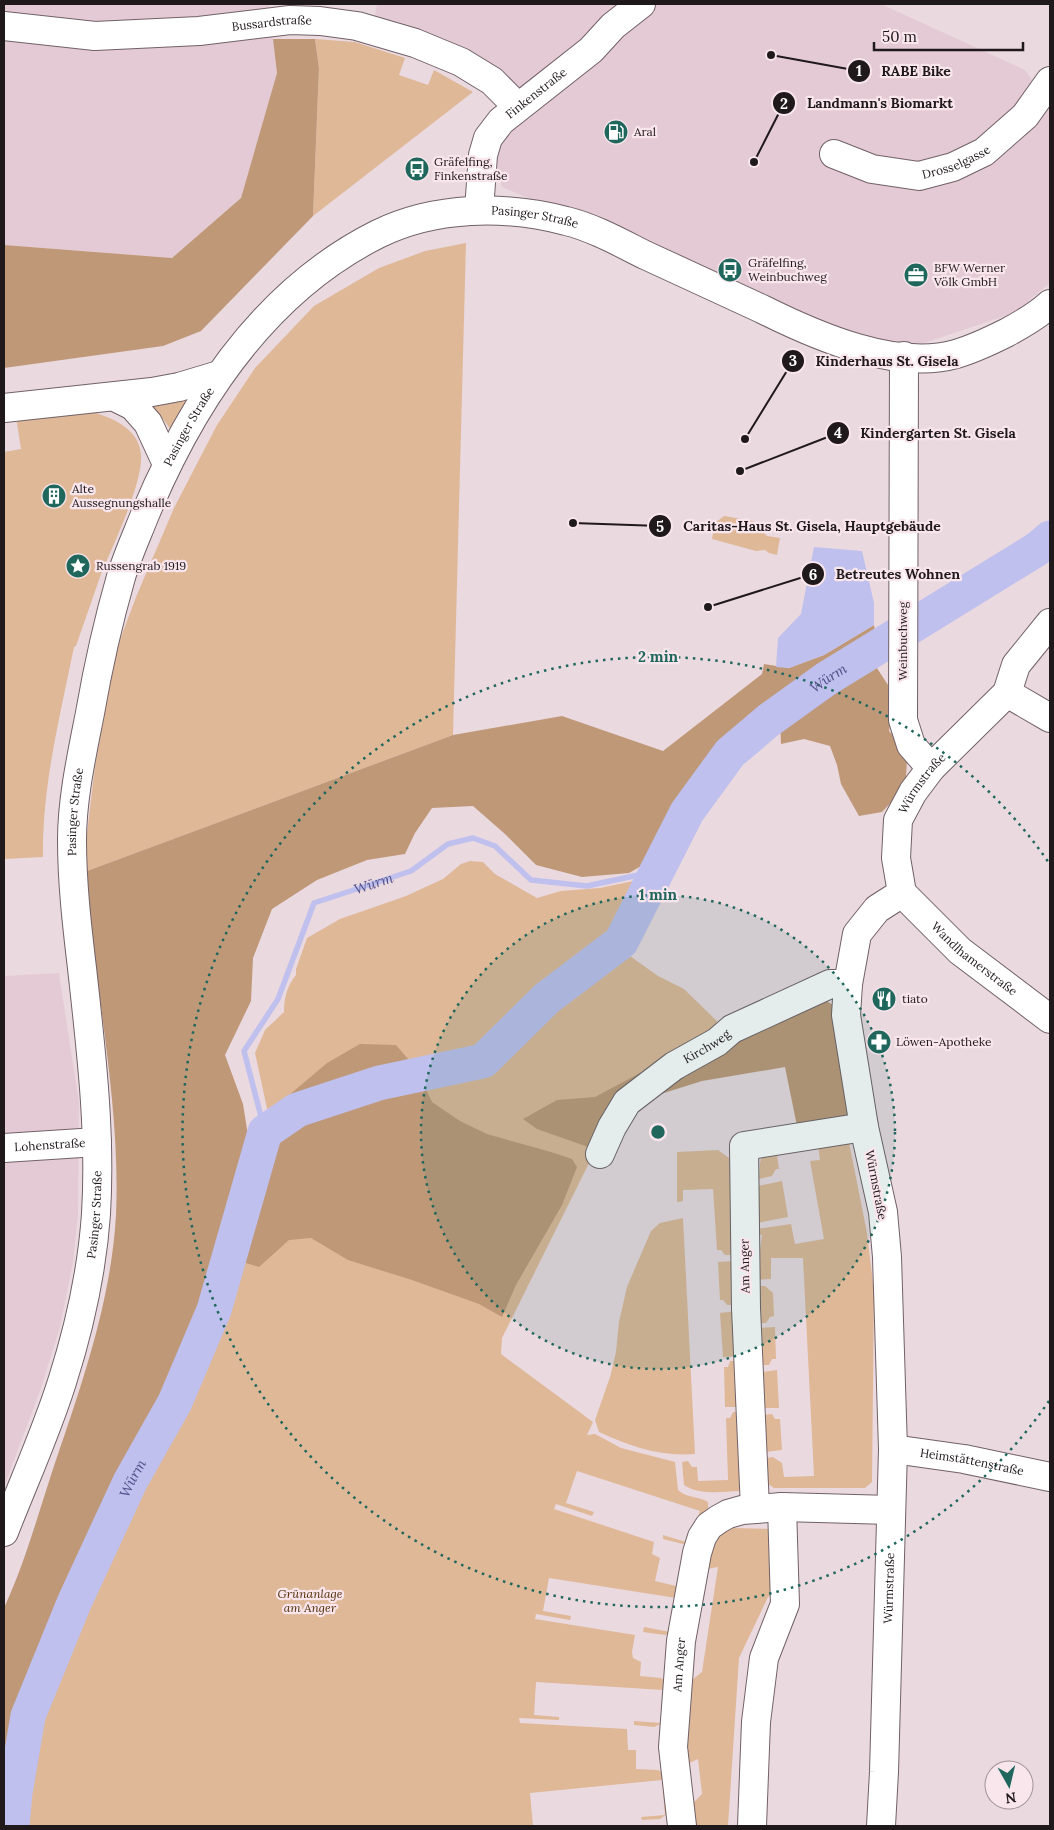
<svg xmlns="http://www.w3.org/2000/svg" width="1054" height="1830" font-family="Lora,serif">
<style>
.built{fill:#e4cad4}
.green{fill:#dfb898}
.forest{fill:#bf9878}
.water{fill:#bfc0ed}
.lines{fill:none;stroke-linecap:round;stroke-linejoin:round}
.stream{stroke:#bfc0ed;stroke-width:5.5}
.river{stroke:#bfc0ed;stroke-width:35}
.minor-casing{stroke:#716167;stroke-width:30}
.major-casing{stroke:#716167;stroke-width:30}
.minor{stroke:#fff;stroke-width:28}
.major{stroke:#fff;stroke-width:28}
.ring{fill:none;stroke:#1f675c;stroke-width:2.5;stroke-dasharray:2.5 5}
.labels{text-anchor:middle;stroke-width:4.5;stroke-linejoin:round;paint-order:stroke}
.street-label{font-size:12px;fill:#1f191c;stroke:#f9e6ed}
.poi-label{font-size:12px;fill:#1f191c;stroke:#f9e6ed;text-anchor:start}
.park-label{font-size:12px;font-style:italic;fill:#562f07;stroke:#f9e6ed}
.water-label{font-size:14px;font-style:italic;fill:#514e89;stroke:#f9e6ed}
.centre{fill:#1f675c;stroke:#f9e6ed;stroke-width:2.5}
.ring-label{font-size:15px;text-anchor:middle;font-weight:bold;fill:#1f675c;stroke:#f9e6ed;stroke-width:4.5;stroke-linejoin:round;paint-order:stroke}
.leader{fill:none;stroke:#1f191c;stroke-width:2}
.callout-dot{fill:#1f191c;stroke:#f9e6ed;stroke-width:2}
.mark-label{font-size:15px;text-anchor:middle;font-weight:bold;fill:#fff}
.callout-label{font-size:14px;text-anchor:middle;font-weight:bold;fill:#1f191c;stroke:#f9e6ed;stroke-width:4.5;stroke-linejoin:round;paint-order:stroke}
</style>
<rect width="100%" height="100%" fill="#ebd9e0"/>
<g class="built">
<path d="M4 4H269L277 73 241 198 172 258 4 245Z"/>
<path d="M377 4H881L1025 70 1050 106V283L1014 313 918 345 851 335 502 187 496 165 501 101 469 75 371 36Z"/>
<path d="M59 973 79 1103 78 1215 73 1262 60 1327 40 1391 4 1487V976Z"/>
</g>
<g class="green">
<path d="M315 39 355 42 405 58 399 75 428 85 434 70 473 92 313 216 319 68Z"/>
<path d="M466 243 453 735 87 871V833L95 766 115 653 136 597 174 508 217 425 255 368 314 306 379 268 425 251Z"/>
<path d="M189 397 172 431 152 405Z"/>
<path d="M93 412C114 419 138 428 141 454 144 482 111 549 100 577 92 600 84 623 76 646L74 647C60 716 42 786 43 857L4 859V452L21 449 16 417Z"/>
<path d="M724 516 753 521 767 536 780 538 777 555 769 553 765 550 756 551 712 539 715 523Z"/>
<path d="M470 861 483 862 495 874 537 898 561 891 600 888 643 879 645 885 638 892 610 936 623 951 658 976 684 989 726 1030 642 1097 594 1153 502 1338 501 1354 593 1422 587 1435 595 1434 621 1448 675 1462 678 1490C686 1498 699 1496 708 1502V1510L697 1542 683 1544 663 1539V1535L689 1543 700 1511 577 1471 566 1503 594 1512 592 1516 556 1504 554 1509 654 1542 652 1554 660 1558 655 1581 676 1586 685 1596 679 1629 665 1635 643 1632 644 1627 670 1632 676 1598 549 1578 543 1611 571 1616 570 1620 536 1614 535 1619 635 1635 632 1652 633 1658 641 1662 640 1676 661 1678 671 1684 669 1720 654 1727 634 1725V1721L661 1723 663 1690 536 1682 534 1715 559 1717V1720L519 1718 520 1723 627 1729 628 1750H636V1769L658 1770 670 1777 673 1810 660 1819 642 1820 641 1817 665 1815 662 1780 530 1793 533 1826H4L16 1717 65 1587 193 1333 217 1247 239 1260 243 1237 277 1145 268 1113 255 1053 265 1030 284 1012C284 998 287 986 296 975V969L307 938 340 919 406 896 443 879 461 864Z"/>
<path d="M849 1142 867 1233 874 1291 872 1482 865 1488H774L767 1483 766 1458 773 1457 782 1463 784 1477 814 1476 803 1258H771V1279L756 1280 755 1252 760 1251 762 1235 756 1234V1229L791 1224 795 1244 824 1239 810 1161 820 1160 818 1145Z"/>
<path d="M718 1150 729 1158 735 1255H725L721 1250H717L713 1189 683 1190V1201L677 1202V1152Z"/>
<path d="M792 1150V1152L777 1155 779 1169H776L772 1176 759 1179 760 1163 762 1155Z"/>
<path d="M782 1181 788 1217 757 1223 758 1186Z"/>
<path d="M683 1218 695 1454C661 1457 629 1446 599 1432L595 1420 610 1377 616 1352 619 1322 627 1287 651 1231 660 1223Z"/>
<path d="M735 1261 738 1305H727L723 1300H720L718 1262Z"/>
<path d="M756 1286H765L773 1293 774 1316 770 1317 766 1323H758Z"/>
<path d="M737 1311 741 1356 723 1357 720 1313Z"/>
<path d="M775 1327 776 1359H772L769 1365H760L758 1328Z"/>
<path d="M730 1361H741L744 1407H725L724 1367H728Z"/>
<path d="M777 1370 779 1408H762L761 1372Z"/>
<path d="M733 1412H744L747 1484 739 1491C722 1492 698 1495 684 1485L682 1462 688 1461 692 1467H697L698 1481 728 1480 726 1418H730Z"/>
<path d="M772 1414 775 1419H780L782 1450 765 1452 763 1415Z"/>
<path d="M733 1528 771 1529 774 1595 768 1597 739 1658 728 1826H692L689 1807 702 1794 698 1759 685 1765 688 1683 702 1672 718 1567 707 1569 714 1536Z"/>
</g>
<g class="forest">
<path d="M273 39H315L319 68 313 216 201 331 163 346 4 368V245L172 258 241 198 277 73Z"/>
<path d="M874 625 877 640 801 692 711 756 674 804 655 858 629 873 582 877 536 865 505 834 473 806 432 808 415 833 405 854 367 860 317 880 272 909 253 958 251 1001 225 1055 243 1104 250 1148 230 1201 193 1333 65 1587 16 1717 4 1820V1608C24 1565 37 1518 52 1472 80 1389 111 1304 116 1215 121 1099 93 985 87 871L453 735 562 716 663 751 762 674 764 664 789 668 824 655Z"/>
<path d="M863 660 873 662 888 685 894 703 889 731 903 745 907 760 906 777 902 791 882 812 859 816 841 784 837 765 830 746 804 739 781 744 780 721 833 679Z"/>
<path d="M820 997 833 1005 851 1117 797 1126 785 1067 702 1081 645 1099 591 1148 537 1129 523 1119 557 1100 595 1097 640 1073 688 1065Z"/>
<path d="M360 1044 396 1045 415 1067 432 1102 460 1121 487 1134 551 1152 572 1159 577 1167 562 1205 516 1285 502 1317 479 1304 412 1280 348 1260 311 1238 289 1240 259 1267 239 1261 243 1237 277 1145 268 1113 327 1063Z"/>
</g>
<path class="water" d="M814 547 862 551 874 603V625L824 655 789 668 776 667 778 638 801 614Z"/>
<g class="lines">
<path class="stream" id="s1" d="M265 1132 244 1051 278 999 314 903 411 871 448 844 473 838 495 846 531 880 587 886 657 871"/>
<path class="river" id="s2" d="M12 1826 15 1793 28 1716 74 1603 130 1482 175 1402 214 1310 265 1132 297 1110 379 1083 483 1061 547 998 621 942 687 812 730 753 769 720 826 679 1037 549 1050 538"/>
<defs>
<g id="minor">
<path id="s3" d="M4 26 95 36 199 31 290 20 320 21 357 26 415 43 461 62 492 81 518 107"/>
<path id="s4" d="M834 154 872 169 919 176 953 167 984 152 1025 116 1050 81"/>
<path id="s5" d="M479 210 483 155 488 138 501 121 591 50 613 26 641 4"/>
<path d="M904 356 903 720 911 745 931 768"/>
<path d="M115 397 133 406 148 423 167 464"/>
<path d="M4 408 152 392 179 387 219 375"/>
<path d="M1007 693 1050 718"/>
<path id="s6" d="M902 893 960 951 1050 1019"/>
<path id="s7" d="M4 1148 97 1142"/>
<path id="s8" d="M600 1154 612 1127 627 1102 674 1066 717 1042 732 1029 830 984H848"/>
<path id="s9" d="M893 1449 964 1459 1050 1477"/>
<path d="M755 1508 746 1308 744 1146 864 1127"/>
<path id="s10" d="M682 1826 673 1747 681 1641 697 1553 702 1537 709 1526 719 1519 728 1514 742 1510 782 1507 891 1510"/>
<path d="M752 1826 756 1722 764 1658 785 1604 782 1507"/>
<path id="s11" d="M881 1826 884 1772 893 1449 887 1257 883 1212 864 1127 846 1015 848 984 857 934 877 909 902 893 896 858 898 820 913 792 931 768 1007 693 1016 665 1050 623"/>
</g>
<g id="major">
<path id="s12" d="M4 1532C23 1483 46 1433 62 1382 79 1329 92 1271 96 1214 101 1132 91 1050 82 968 77 926 72 883 72 840 72 798 82 754 90 713 98 667 108 622 121 577 127 557 136 537 144 517 191 403 264 291 378 234 435 206 506 205 566 221 592 227 621 243 645 255 684 273 723 291 762 309 816 336 896 371 956 354 973 349 990 341 1006 333 1021 325 1037 316 1050 304"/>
</g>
</defs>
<use href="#minor" class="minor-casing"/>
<use href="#major" class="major-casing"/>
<use href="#minor" class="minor"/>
<use href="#major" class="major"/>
</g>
<circle cx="658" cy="1132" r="237" fill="#1f675c" fill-opacity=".12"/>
<g class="ring">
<circle cx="658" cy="1132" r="237"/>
<path d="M1049 1401A475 475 0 1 1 1049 863"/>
</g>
<defs>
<symbol id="fuel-disc" viewBox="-11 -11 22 22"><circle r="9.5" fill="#1f675c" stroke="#f9e6ed"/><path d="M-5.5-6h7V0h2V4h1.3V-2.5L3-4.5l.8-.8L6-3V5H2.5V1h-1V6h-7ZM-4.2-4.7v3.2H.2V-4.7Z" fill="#fff"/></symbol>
<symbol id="bus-disc" viewBox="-11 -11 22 22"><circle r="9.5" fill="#1f675c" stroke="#f9e6ed"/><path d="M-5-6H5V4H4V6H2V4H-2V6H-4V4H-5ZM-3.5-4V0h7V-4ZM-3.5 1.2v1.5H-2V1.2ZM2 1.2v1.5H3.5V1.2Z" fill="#fff"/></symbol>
<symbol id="office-disc" viewBox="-11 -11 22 22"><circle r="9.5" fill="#1f675c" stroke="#f9e6ed"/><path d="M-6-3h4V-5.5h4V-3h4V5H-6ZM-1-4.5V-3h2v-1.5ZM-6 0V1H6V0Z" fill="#fff"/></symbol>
<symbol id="building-disc" viewBox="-11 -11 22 22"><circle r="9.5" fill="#1f675c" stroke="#f9e6ed"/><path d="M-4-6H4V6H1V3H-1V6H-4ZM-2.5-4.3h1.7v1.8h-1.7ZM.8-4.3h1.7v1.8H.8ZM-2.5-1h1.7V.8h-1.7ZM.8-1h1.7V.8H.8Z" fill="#fff"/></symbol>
<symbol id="sight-disc" viewBox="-11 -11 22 22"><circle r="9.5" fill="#1f675c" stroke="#f9e6ed"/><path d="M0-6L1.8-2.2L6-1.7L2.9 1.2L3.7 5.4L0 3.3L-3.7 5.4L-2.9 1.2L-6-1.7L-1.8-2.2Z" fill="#fff"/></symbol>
<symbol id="restaurant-disc" viewBox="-11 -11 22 22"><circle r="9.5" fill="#1f675c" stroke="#f9e6ed"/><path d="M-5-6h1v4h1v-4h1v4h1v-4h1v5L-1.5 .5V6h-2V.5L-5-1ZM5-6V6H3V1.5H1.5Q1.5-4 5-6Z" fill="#fff"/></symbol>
<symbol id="pharmacy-disc" viewBox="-11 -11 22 22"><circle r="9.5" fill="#1f675c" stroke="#f9e6ed"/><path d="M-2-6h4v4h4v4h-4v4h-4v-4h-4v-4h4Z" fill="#fff"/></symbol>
</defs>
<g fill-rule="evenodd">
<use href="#fuel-disc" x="602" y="118" width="28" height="28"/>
<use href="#bus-disc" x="403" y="155" width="28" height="28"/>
<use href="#bus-disc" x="716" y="256" width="28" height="28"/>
<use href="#office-disc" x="902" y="261" width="28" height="28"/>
<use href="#building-disc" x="40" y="482" width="28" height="28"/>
<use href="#sight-disc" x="64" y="552" width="28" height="28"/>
<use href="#restaurant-disc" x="870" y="985" width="28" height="28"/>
<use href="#pharmacy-disc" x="865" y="1028" width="28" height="28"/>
</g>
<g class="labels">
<g class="street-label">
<text dy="4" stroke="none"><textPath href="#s3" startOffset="269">Bussardstraße</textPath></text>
<text dy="4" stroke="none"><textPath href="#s5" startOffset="139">Finkenstraße</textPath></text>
<text dy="4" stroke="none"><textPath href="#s4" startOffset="128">Drosselgasse</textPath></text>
<text dy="4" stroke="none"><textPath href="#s12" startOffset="1576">Pasinger Straße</textPath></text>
<text dy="4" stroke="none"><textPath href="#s12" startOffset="1141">Pasinger Straße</textPath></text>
<text transform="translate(903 641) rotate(-90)" y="4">Weinbuchweg</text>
<text dy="4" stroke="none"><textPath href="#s11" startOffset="1076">Würmstraße</textPath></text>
<text dy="4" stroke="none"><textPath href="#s12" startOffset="736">Pasinger Straße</textPath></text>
<text dy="4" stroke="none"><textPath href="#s6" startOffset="98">Wandlhamerstraße</textPath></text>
<text dy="4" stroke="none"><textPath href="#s8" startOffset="156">Kirchweg</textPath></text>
<text dy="4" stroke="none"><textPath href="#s7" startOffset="46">Lohenstraße</textPath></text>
<text transform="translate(876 1185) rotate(79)" y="4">Würmstraße</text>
<text dy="4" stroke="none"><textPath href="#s12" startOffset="332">Pasinger Straße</textPath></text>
<text transform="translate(745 1266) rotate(-91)" y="4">Am Anger</text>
<text dy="4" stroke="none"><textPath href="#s9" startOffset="80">Heimstättenstraße</textPath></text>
<text dy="4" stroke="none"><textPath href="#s11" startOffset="238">Würmstraße</textPath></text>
<text dy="4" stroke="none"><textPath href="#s10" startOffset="162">Am Anger</textPath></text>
</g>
<g class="poi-label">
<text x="634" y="136">Aral</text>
<text x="434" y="166">Gräfelfing,<tspan x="434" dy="14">Finkenstraße</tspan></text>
<text x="748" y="267">Gräfelfing,<tspan x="748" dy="14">Weinbuchweg</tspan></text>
<text x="934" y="272">BFW Werner<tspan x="934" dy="14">Völk GmbH</tspan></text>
<text x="72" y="493">Alte<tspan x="72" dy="14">Aussegnungshalle</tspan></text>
<text x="96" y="570">Russengrab 1919</text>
<text x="902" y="1003">tiato</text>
<text x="896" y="1046">Löwen-Apotheke</text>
</g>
<g class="park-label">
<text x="310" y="1598">Grünanlage<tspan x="310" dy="14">am Anger</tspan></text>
</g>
<g class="water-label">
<text dy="5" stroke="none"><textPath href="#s2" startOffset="1500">Würm</textPath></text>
<text dy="5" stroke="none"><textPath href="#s1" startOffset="311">Würm</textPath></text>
<text dy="5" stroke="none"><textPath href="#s2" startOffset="371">Würm</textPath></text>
</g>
</g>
<circle cx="658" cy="1132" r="8" class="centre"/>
<g class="ring-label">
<text x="658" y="662">2 min</text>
<text x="658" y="900">1 min</text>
</g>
<path class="leader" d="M771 55L859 71M754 162L784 103M745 439L793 361M740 471L838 433M573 523L660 526M708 607L813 574"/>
<g class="callout-dot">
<circle cx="771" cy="55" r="5"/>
<circle cx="754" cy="162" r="5"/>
<circle cx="745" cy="439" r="5"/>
<circle cx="740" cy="471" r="5"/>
<circle cx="573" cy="523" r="5"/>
<circle cx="708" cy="607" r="5"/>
<circle cx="859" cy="71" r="12"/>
<circle cx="784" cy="103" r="12"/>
<circle cx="793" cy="361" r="12"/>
<circle cx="838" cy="433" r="12"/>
<circle cx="660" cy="526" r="12"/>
<circle cx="813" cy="574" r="12"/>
</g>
<g class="mark-label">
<text x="859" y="76">1</text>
<text x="784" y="109">2</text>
<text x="793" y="366">3</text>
<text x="838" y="438">4</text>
<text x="660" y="532">5</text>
<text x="813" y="580">6</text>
</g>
<g class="callout-label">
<text x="916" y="76">RABE Bike</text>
<text x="880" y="108">Landmann's Biomarkt</text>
<text x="887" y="366">Kinderhaus St. Gisela</text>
<text x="938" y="438">Kindergarten St. Gisela</text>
<text x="812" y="531">Caritas-Haus St. Gisela, Hauptgebäude</text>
<text x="898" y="579">Betreutes Wohnen</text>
</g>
<rect width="1054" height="1830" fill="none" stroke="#1f191c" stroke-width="10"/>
<g transform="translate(1009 1785) rotate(172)"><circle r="24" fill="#f9e6ed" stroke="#a29499"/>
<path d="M0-4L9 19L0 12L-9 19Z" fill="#1f675c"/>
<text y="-8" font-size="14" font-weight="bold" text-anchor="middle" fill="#1f191c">N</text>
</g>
<path d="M874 42v8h149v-8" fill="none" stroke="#1f191c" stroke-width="2.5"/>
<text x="882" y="42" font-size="15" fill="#1f191c" stroke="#f9e6ed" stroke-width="4" paint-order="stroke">50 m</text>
</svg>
